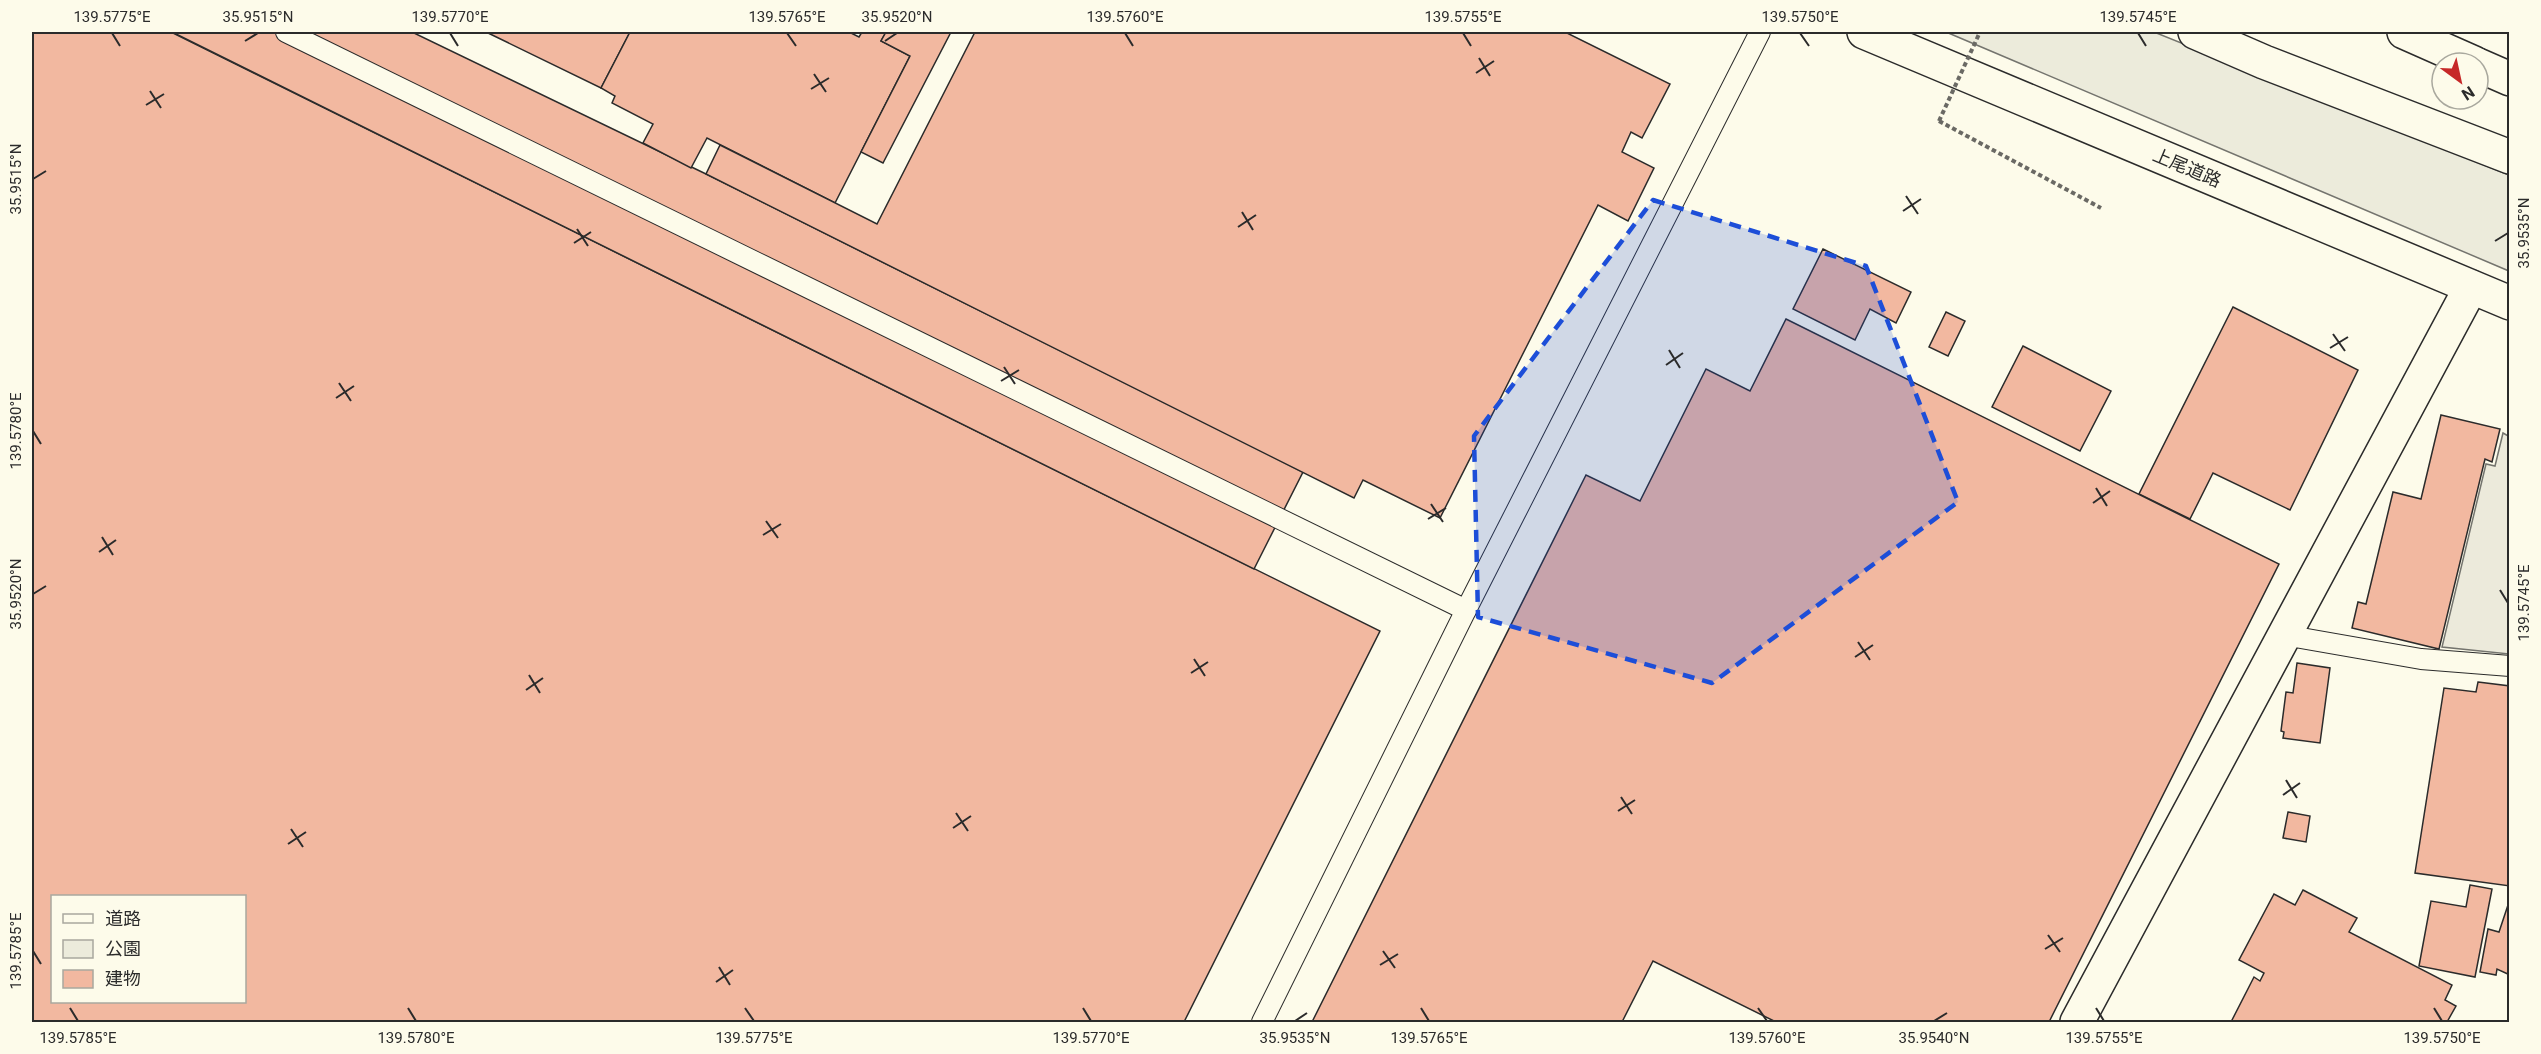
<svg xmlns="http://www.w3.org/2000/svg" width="2541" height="1054" font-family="Roboto,'Noto Sans JP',sans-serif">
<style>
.green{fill:#ecebdb;stroke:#74746e;stroke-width:1.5}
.parking{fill:#eceadb;stroke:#74746e;stroke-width:1.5}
.building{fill:#f2b8a0;stroke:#2b2b2b;stroke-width:1.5;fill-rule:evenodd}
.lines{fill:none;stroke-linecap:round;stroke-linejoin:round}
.lane-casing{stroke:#2b2b2b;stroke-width:22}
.street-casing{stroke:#2b2b2b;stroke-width:36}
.highway-casing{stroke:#2b2b2b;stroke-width:36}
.path{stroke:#6a6964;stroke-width:4;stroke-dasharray:4.5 3;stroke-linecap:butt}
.lane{stroke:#fdfbea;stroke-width:20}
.street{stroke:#fdfbea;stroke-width:33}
.highway{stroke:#fdfbea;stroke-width:33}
.path-bridge{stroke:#6a6964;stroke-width:4;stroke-dasharray:4.5 3;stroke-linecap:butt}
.marked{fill:#1d4ed8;fill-opacity:0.2;stroke:#1d4ed8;stroke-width:4.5;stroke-dasharray:12 8;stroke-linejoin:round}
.ticks{fill:none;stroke:#2b2b2b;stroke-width:2}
.labels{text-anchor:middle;stroke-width:4.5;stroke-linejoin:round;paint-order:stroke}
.street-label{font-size:18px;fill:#2b2b2b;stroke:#fdfbea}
.neatline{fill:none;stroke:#2b2b2b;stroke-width:2}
.ticks-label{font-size:15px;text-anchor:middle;fill:#2b2b2b}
</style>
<rect width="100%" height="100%" fill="#fdfbea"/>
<path class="green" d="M1946 32H2154L2509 175V271Z"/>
<path class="parking" d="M2503 433 2510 437 2509 654 2442 647 2486 464 2495 466Z"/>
<g class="building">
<path d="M32 32H171L1380 631 1184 1022H32ZM52 896H244V1002H52Z"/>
<path d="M177 32H412L706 174 1303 472 1254 569 176 34Z"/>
<path d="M486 32H630L601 88Z"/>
<path d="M630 32H849L859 37 862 32H886L881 41 910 56 835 203 707 138 691 168 643 143 653 124 612 103 615 96 601 88Z"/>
<path d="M886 32H951L883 163 861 152 910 56 881 41Z"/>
<path d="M975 32H1565L1670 84 1642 138 1631 132 1622 152 1654 168 1628 221 1598 205 1440 518 1363 480 1354 498 706 174 720 145 877 224Z"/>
<path d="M1823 249 1911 292 1896 323 1870 309 1855 340 1793 309Z"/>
<path d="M2233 307 2358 370 2290 510 2213 473 2190 519 2139 494Z"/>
<path d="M1946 312 1965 321 1948 356 1929 347Z"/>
<path d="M1786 319 2279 564 2049 1022H1776L1653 961 1622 1022H1312L1586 475 1640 501 1706 369 1750 391Z"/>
<path d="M2023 346 2111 391 2080 451 1992 407Z"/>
<path d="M2441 415 2500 429 2492 462 2485 459 2439 649 2352 628 2358 602 2366 604 2393 492 2421 499Z"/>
<path d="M2297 663 2330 668 2320 743 2283 738 2284 732 2281 731 2286 692 2293 693Z"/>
<path d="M2478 682 2510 686V886L2415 873 2444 688 2476 692Z"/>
<path d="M2288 812 2310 816 2306 842 2283 838Z"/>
<path d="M2470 885 2492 889 2475 977 2419 966 2431 901 2466 907Z"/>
<path d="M2303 890 2357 918 2349 932 2452 985 2445 1000 2456 1006 2447 1022H2231L2254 977 2260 981 2264 973 2239 960 2274 894 2295 905Z"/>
<path d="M2510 899V975L2497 969 2496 975 2480 972 2488 929 2499 932Z"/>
</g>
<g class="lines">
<defs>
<g id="lane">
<path d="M286 32 1466 610"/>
<path d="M2284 635 2421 659 2510 666"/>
<path d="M1262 1022 1466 610 1760 32"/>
</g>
<g id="street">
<path d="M2404 32 2474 63"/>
<path d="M2478 65 2510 79"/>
<path d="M2077 1022 2471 287"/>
</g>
<g id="highway">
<path d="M1864 32 2510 303"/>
<path d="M2195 32 2264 62 2510 157"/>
</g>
</defs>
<use href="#lane" class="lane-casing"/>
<use href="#street" class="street-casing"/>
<use href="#highway" class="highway-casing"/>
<path class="path" d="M1939 121 2101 208"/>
<use href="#lane" class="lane"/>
<use href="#street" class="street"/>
<use href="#highway" class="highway"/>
<path class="path-bridge" d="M1939 121 1980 32"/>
</g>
<path class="marked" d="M1653 200 1866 266 1958 502 1712 683 1478 617 1474 436Z"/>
<path class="ticks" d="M112 33 120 46M450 33 458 46M787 33 796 46M1125 33 1133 46M1463 33 1471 46M1800 33 1809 46M2138 33 2146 46M245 41 258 33M885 41 897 33M1479 58 1490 76M1476 73 1494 61M814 74 826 92M811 89 829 78M150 91 161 108M146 105 164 94M33 179 46 171M1906 196 1918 214M1903 211 1921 199M1242 212 1253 230M1238 227 1256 215M577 229 588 246M2495 241 2508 233M574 243 591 232M2333 334 2345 351M2330 348 2348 337M1669 350 1680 368M1666 365 1683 353M1004 367 1015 384M1001 381 1019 370M339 383 351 401M336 398 354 386M33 431 41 444M2096 488 2107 506M2093 503 2110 491M1431 504 1443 522M1428 519 1446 508M766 521 778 538M763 535 781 524M102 537 113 555M99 552 116 540M2500 590 2508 603M33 594 46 586M1858 642 1870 660M1855 657 1873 645M1194 659 1205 676M1191 673 1208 662M529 675 540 693M526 690 543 678M2286 780 2297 798M2283 795 2300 783M1621 797 1632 814M1618 811 1635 800M956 813 968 831M953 828 971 816M291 829 303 847M288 844 306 832M2048 935 2060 952M2045 949 2063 938M33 951 41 964M1383 951 1395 968M1380 965 1398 954M719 967 730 985M716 982 733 970M70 1008 78 1021M408 1008 416 1021M745 1008 754 1021M1083 1008 1091 1021M1421 1008 1429 1021M1758 1008 1767 1021M2096 1008 2104 1021M2434 1008 2442 1021M1295 1021 1307 1013M1934 1021 1947 1013"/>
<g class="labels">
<g class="street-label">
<text transform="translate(2187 168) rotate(23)" y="6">上尾道路</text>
</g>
</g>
<rect width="2541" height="1054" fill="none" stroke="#fdfbea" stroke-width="66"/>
<rect x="51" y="895" width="195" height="108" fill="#fdfbea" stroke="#a9a89e" stroke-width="1.5"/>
<rect x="63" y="914" width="30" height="9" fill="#fdfbea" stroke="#a9a89e" stroke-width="1.5"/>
<text x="105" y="925" font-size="18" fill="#2b2b2b">道路</text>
<rect x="63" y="940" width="30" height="18" fill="#ecebdb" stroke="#a9a89e" stroke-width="1.5"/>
<text x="105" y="955" font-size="18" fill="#2b2b2b">公園</text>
<rect x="63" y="970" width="30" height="18" fill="#f2b8a0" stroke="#a9a89e" stroke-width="1.5"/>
<text x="105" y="985" font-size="18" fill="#2b2b2b">建物</text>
<g transform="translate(2460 81) rotate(147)"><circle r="28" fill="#fdfbea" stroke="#a9a89e" stroke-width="1.5"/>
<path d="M0-4.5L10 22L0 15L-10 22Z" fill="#c62828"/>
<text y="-9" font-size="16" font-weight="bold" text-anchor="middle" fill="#2b2b2b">N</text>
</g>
<rect x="33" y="33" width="2475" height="988" class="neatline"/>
<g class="ticks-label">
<text x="112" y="22">139.5775°E</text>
<text x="258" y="22">35.9515°N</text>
<text x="450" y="22">139.5770°E</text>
<text x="787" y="22">139.5765°E</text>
<text x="897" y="22">35.9520°N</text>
<text x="1125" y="22">139.5760°E</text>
<text x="1463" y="22">139.5755°E</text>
<text x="1800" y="22">139.5750°E</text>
<text x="2138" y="22">139.5745°E</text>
<text transform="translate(16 179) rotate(-90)" y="5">35.9515°N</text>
<text transform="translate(2524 233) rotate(-90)" y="5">35.9535°N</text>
<text transform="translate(16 431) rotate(-90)" y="5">139.5780°E</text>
<text transform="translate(16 594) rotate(-90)" y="5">35.9520°N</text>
<text transform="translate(2524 603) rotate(-90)" y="5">139.5745°E</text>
<text transform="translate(16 951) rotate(-90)" y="5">139.5785°E</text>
<text x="78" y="1043">139.5785°E</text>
<text x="416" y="1043">139.5780°E</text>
<text x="754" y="1043">139.5775°E</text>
<text x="1091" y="1043">139.5770°E</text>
<text x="1295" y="1043">35.9535°N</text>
<text x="1429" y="1043">139.5765°E</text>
<text x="1767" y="1043">139.5760°E</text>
<text x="1934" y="1043">35.9540°N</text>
<text x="2104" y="1043">139.5755°E</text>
<text x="2442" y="1043">139.5750°E</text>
</g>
</svg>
